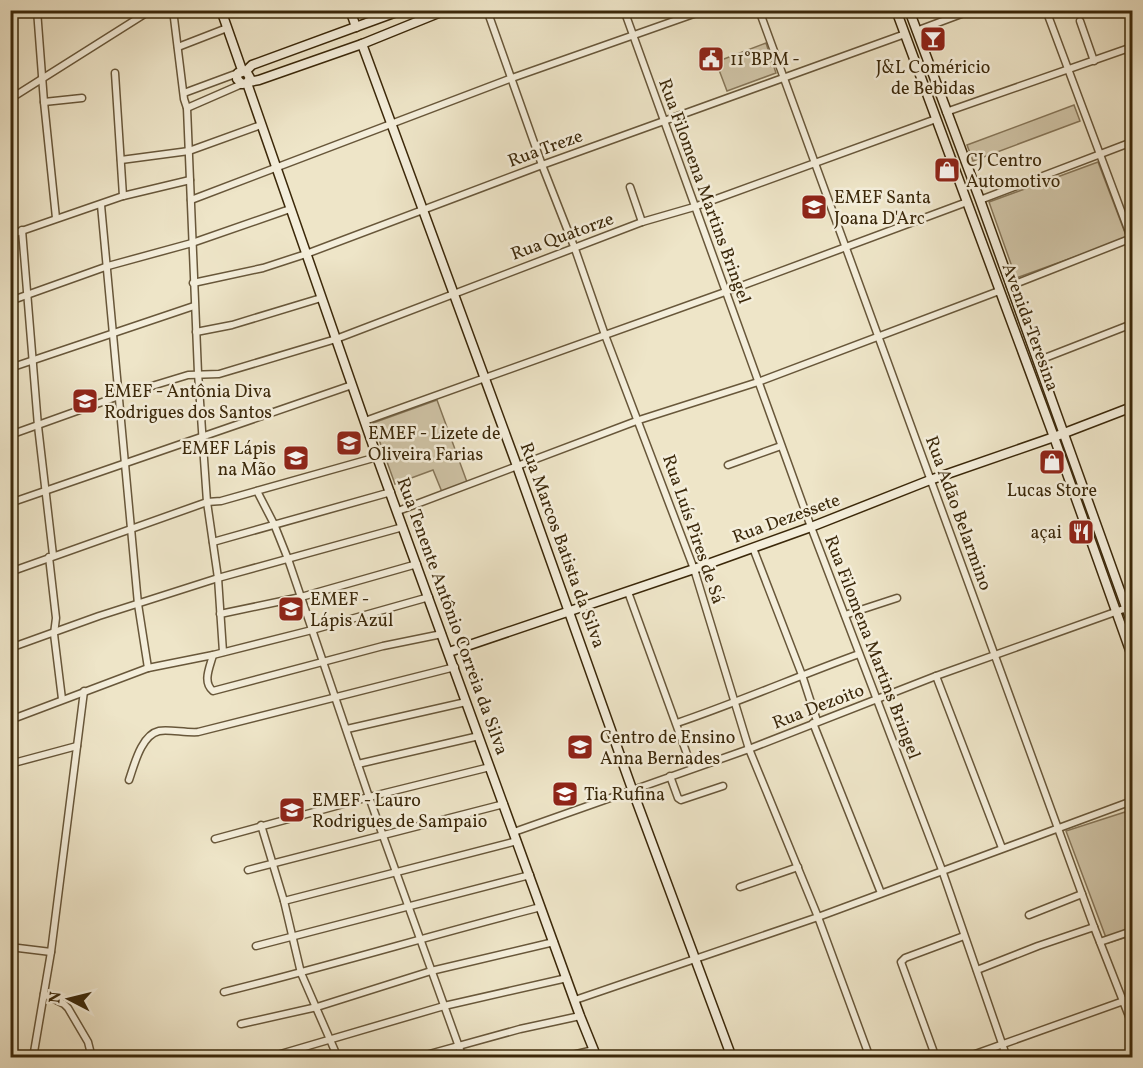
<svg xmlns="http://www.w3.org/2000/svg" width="1143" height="1068" font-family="Vollkorn,serif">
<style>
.green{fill:#d0c5a8;stroke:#867659;stroke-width:1.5}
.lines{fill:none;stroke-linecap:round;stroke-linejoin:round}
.street-casing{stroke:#68573a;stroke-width:9}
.secondary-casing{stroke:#3b280a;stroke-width:11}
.street{stroke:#f4eedb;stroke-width:6}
.secondary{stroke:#f4eedb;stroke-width:8}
.labels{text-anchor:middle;stroke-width:5;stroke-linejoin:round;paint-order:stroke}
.poi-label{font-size:18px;fill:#3b280a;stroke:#f4eedb;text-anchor:start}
.street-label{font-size:18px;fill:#3b280a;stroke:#f4eedb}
</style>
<rect width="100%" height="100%" fill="#eee5c8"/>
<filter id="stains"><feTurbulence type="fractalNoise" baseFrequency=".00333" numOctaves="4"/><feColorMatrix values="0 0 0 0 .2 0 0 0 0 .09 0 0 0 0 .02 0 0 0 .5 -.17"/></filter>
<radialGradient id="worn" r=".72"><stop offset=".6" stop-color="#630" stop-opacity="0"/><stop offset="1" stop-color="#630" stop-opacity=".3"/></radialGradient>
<g class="green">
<path d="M766 43 776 73 727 91 716 62Z"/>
<path d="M1074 105 1080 121 973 161 967 145Z"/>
<path d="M1098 162 1127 238 1016 278 989 202Z"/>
<path d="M437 400 467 482 442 492 433 470 395 484 373 423Z"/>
<path d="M1125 812 1132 831V942L1130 936 1108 943 1066 831Z"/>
</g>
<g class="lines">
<defs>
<g id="street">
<path d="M37 10 44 102 56 218"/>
<path d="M173 10 184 99 187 108 198 373 207 502 218 578 223 652"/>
<path d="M487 10 542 165 575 249 605 335 694 569 749 749 818 917 870 1058"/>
<path d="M624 10 811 527 942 870 1007 1058"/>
<path d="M759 10 1094 927 1132 1024"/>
<path d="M1046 10 1132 240"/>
<path d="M10 12 12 10"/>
<path d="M1080 21 1094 61"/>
<path d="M916 31 972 10"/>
<path d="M178 47 227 28"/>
<path d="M115 73 123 196"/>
<path d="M184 93 238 73"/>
<path d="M10 99 151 10"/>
<path d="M44 102 82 98"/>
<path d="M187 108 242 84"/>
<path d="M946 112 1132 47"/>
<path d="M121 160 189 151 261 125"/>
<path d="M630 187 642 222"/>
<path d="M191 200 512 78 705 10"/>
<path d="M980 200 1132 142"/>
<path d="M101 205 138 604 148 668"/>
<path d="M22 230 38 426 53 555"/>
<path d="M10 235 123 196 190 180"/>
<path d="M193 283 263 268 306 254 542 165 905 34"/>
<path d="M1010 286 1132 238"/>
<path d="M10 301 108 266 192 243 290 209"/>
<path d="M196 332 232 325 321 298"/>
<path d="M1037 361 1132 324"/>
<path d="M10 368 194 306"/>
<path d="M365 421 725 292 967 202"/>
<path d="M10 435 119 396 188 375 219 374 336 339 642 222 694 207 936 119"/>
<path d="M728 465 781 446"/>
<path d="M257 491 274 524 288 559 369 797 463 1058"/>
<path d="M10 503 352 385"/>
<path d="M398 511 639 420 758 382 999 291"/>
<path d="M213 542 391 492"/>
<path d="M753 548 802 675 817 721"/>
<path d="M49 557 56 618 54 634 62 699"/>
<path d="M10 572 207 502 221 501 377 457"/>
<path d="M628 592 692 768"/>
<path d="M220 614 301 597 417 564"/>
<path d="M845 615 897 598"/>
<path d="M10 648 99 616 218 578 403 527"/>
<path d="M213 655C210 667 202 682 213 691L383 646 442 634"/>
<path d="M936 676 1002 848"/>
<path d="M10 720 148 668 213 655 312 630 429 597"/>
<path d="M677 723C739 702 798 676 859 654"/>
<path d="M813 723 881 893"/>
<path d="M347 729 466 702"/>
<path d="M10 764 77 746"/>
<path d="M358 764 479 736"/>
<path d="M670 776 678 798 681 800 723 786"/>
<path d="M129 780C134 766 141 735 159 731 168 729 186 733 198 732L455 667"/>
<path d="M261 825 284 901 301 973 338 1058"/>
<path d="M514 832 749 749 936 676 1132 606"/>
<path d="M215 839 369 797 490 767"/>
<path d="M248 870 504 804"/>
<path d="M740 887 798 867"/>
<path d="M284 901 517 841"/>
<path d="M1029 915 1082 894"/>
<path d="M1100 942 1132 931"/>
<path d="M256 946 530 875"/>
<path d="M10 947 51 952"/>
<path d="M977 970 1038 946 1094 927"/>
<path d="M224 992C330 966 435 934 541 907"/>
<path d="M44 994 64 1004 68 1008 88 1042 92 1058"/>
<path d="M575 1000 818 917 1132 801"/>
<path d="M241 1024 317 1007 431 971 554 942"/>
<path d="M33 1058 51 952 84 691"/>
<path d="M267 1058 444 1006 567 978"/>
<path d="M415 1058 520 1029 580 1016"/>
<path d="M559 1058 594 1050"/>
<path d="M936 1058 901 962 905 958 964 936"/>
<path d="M964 1058 1132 998"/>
</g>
<g id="secondary">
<path d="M221 10 242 70"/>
<path d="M350 10 356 27"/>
<path d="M896 10 1054 437 1132 656"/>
<path d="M909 10 980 200 1132 624"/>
<path d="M362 44 517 466 632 789 732 1058"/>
<path d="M246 71 250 78 247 83 242 84 237 79 238 73 246 71 252 65 402 10"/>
<path d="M249 82 259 80 362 44 446 10"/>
<path d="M247 83 377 457 580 1016 597 1058"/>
<path d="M449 652 694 569 811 527 930 480 1054 437 1132 407"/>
</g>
</defs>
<use href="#street" class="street-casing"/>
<use href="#secondary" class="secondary-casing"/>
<use href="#street" class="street"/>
<use href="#secondary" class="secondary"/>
</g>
<defs>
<symbol id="bar-square" viewBox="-11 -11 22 22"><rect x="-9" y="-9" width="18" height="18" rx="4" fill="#8f2418" stroke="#f4eedb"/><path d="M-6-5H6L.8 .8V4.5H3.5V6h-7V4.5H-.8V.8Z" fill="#fff"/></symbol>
<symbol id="civic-square" viewBox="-11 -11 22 22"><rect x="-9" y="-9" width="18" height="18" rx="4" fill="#8f2418" stroke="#f4eedb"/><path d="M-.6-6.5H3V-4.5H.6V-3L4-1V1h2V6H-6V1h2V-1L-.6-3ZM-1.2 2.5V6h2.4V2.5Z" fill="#fff"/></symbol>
<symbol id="shop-square" viewBox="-11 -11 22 22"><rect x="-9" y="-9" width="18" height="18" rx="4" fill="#8f2418" stroke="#f4eedb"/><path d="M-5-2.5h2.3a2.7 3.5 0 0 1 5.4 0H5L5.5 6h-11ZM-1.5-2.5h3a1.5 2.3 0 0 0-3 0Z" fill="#fff"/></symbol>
<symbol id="school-square" viewBox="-11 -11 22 22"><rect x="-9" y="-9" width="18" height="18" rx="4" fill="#8f2418" stroke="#f4eedb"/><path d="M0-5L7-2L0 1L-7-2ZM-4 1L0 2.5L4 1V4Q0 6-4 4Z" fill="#fff"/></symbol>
<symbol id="restaurant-square" viewBox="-11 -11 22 22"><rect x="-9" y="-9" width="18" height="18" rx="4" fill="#8f2418" stroke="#f4eedb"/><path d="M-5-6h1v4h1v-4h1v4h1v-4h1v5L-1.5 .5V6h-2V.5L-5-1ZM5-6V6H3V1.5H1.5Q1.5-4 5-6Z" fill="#fff"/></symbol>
</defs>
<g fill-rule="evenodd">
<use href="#bar-square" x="918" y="24" width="30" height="30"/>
<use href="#civic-square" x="696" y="44" width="30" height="30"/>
<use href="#shop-square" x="932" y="155" width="30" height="30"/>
<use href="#school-square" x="799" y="192" width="30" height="30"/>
<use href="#school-square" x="70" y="386" width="30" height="30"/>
<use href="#school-square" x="334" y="428" width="30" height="30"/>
<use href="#school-square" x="281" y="443" width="30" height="30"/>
<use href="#shop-square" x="1037" y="447" width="30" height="30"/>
<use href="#restaurant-square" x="1066" y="517" width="30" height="30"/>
<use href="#school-square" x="276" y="594" width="30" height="30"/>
<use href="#school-square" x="565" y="732" width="30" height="30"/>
<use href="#school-square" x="550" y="779" width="30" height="30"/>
<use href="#school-square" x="277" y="795" width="30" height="30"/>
</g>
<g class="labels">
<g class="poi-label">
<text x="730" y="65">11°BPM -</text>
<text x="933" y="73" text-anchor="middle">J&amp;L Coméricio<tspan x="933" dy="21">de Bebidas</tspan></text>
<text x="966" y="166">CJ Centro<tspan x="966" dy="21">Automotivo</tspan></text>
<text x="834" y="203">EMEF Santa<tspan x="834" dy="21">Joana D'Arc</tspan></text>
<text x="104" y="397">EMEF - Antônia Diva<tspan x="104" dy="21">Rodrigues dos Santos</tspan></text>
<text x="368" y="439">EMEF - Lizete de<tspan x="368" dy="21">Oliveira Farias</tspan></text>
<text x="276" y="454" text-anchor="end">EMEF Lápis<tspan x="276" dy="21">na Mão</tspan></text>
<text x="1052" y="496" text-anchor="middle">Lucas Store</text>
<text x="1062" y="538" text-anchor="end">açai</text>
<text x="310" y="605">EMEF -<tspan x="310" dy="21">Lápis Azul</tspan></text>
<text x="600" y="743">Centro de Ensino<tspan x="600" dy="21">Anna Bernades</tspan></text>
<text x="584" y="800">Tia Rufina</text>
<text x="312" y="806">EMEF - Lauro<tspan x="312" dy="21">Rodrigues de Sampaio</tspan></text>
</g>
<g class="street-label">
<text transform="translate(545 148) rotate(-20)" y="6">Rua Treze</text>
<text transform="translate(705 191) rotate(70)" y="6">Rua Filomena Martins Bringel</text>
<text transform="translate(562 236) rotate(-20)" y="6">Rua Quatorze</text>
<text transform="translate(1031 327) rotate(70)" y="6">Avenida Teresina</text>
<text transform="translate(959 513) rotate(70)" y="6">Rua Adão Belarmino</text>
<text transform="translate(786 518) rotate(-20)" y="6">Rua Dezessete</text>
<text transform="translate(694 529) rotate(71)" y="6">Rua Luís Pires de Sá</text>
<text transform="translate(563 545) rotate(70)" y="6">Rua Marcos Batista da Silva</text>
<text transform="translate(453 616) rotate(70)" y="6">Rua Tenente Antônio Correia da Silva</text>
<text transform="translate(873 647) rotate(69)" y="6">Rua Filomena Martins Bringel</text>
<text transform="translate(818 706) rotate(-21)" y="6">Rua Dezoito</text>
</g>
</g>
<rect width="1143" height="1068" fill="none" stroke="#eee5c8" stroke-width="36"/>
<rect x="12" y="12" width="1119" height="1044" fill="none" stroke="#3b280a" stroke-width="3"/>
<rect x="18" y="18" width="1107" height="1032" fill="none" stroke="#3b280a" stroke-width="1.5"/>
<g transform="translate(69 999) rotate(277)" stroke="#f4eedb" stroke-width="4.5" paint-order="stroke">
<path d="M0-4.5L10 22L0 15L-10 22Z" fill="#3b280a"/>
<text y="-9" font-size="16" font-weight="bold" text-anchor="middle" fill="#3b280a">N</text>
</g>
<rect width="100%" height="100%" filter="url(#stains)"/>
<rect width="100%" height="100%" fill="url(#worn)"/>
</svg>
